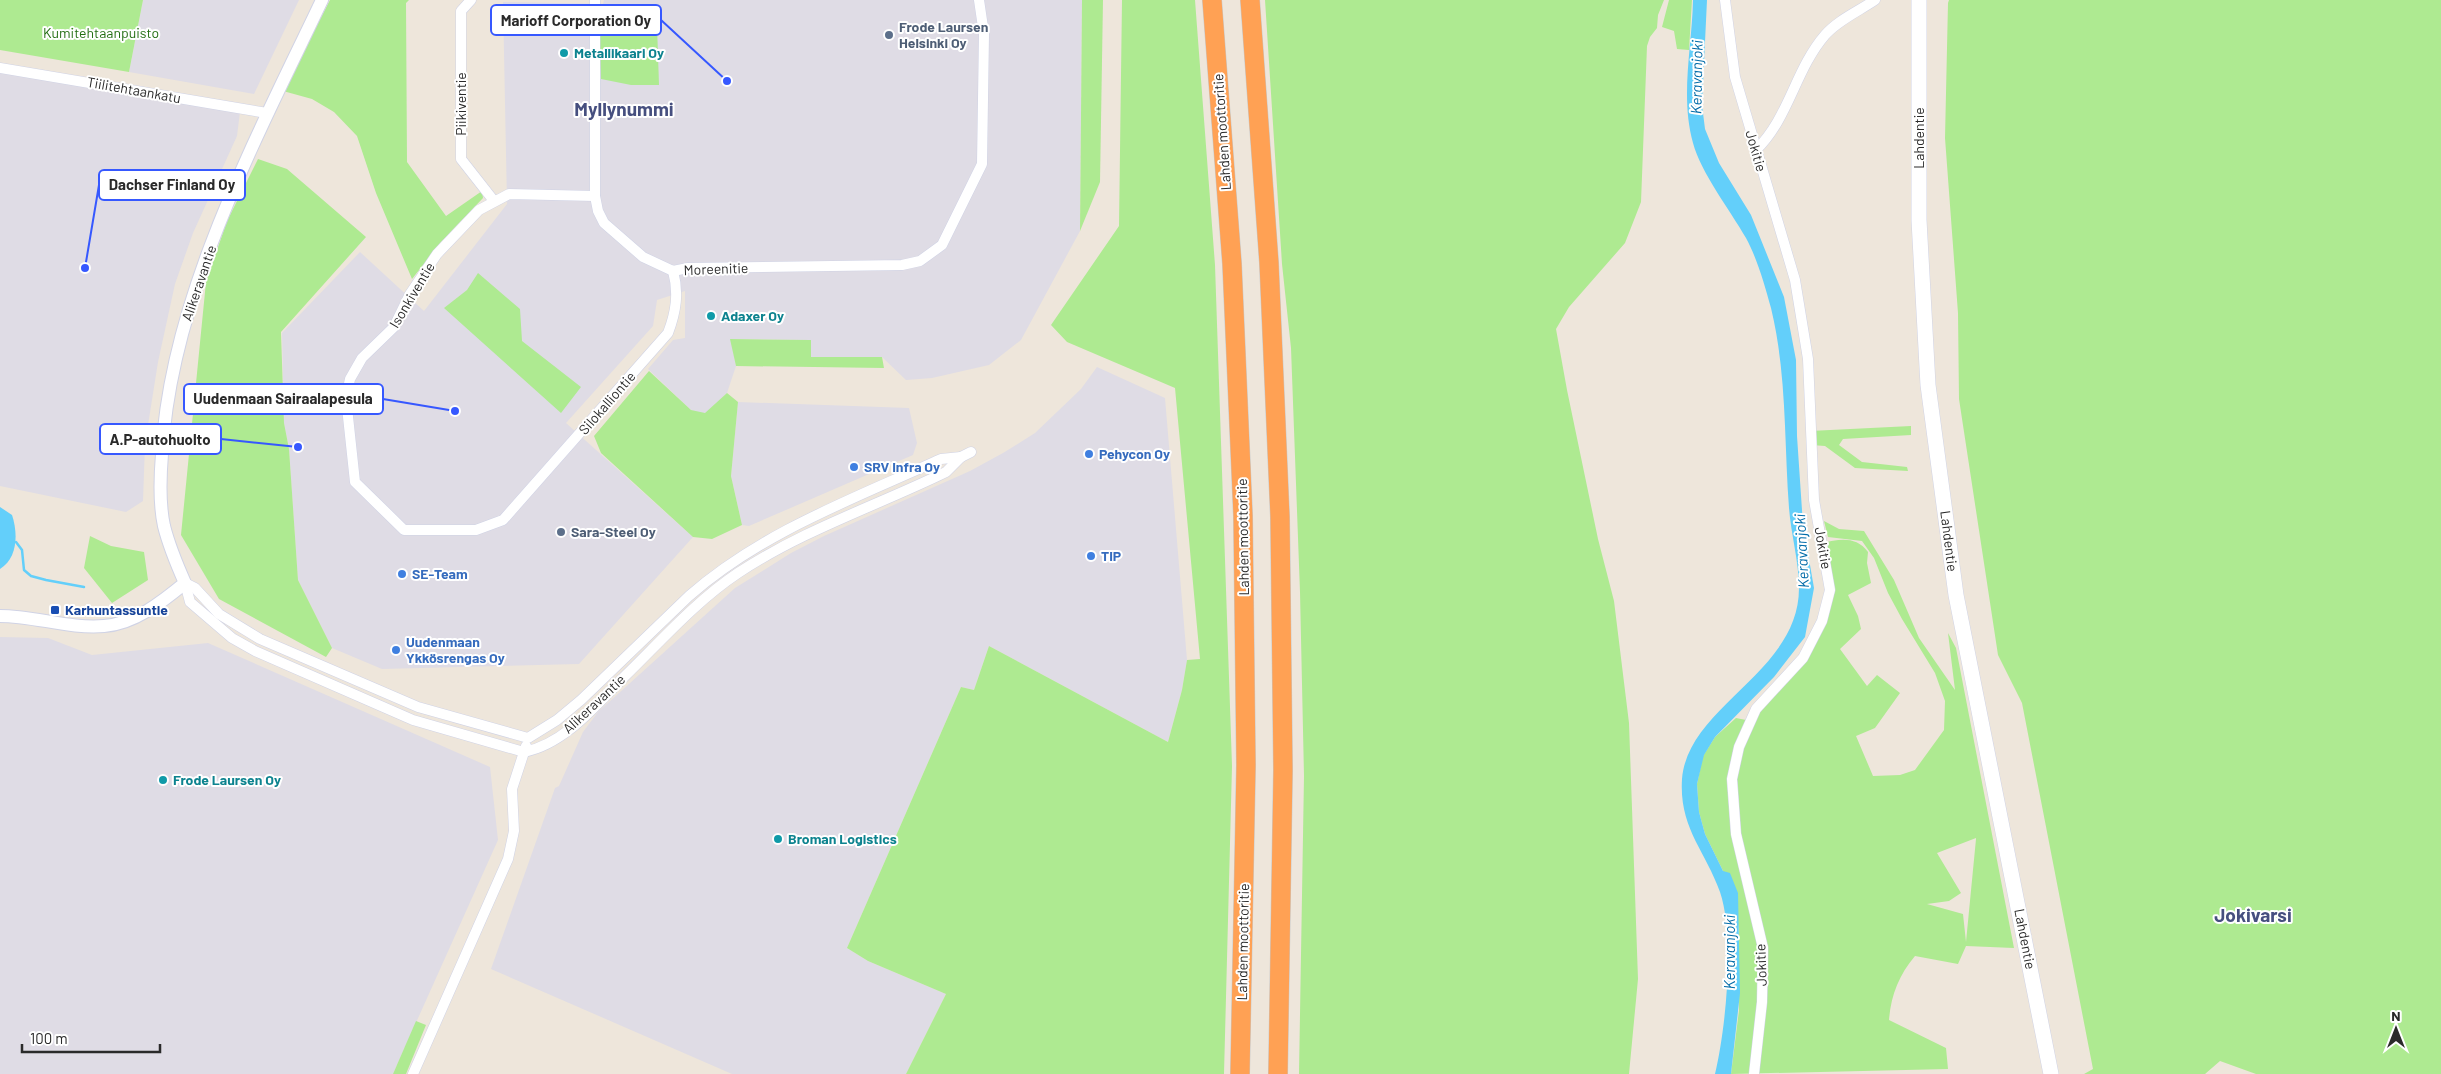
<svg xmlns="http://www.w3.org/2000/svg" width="2441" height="1074" font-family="Barlow,sans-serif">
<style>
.industrial{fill:#dfdce5}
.green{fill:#aeea91;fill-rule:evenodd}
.water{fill:#63cffa}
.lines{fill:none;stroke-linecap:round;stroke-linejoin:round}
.stream{stroke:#63cffa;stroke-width:2.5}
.minor-casing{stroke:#d0d3e5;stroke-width:11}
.tertiary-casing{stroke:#d0d3e5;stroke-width:14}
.secondary-casing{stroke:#d0d3e5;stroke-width:16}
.motorway-casing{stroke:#c8c8c8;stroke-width:20}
.minor{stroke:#fff;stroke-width:10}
.tertiary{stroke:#fff;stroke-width:12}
.secondary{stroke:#fff;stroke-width:15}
.motorway{stroke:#ffa154;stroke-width:19}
.service-dot{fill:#5c6f8a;stroke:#fff;stroke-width:2}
.culture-dot{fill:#0f9aa8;stroke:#fff;stroke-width:2}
.shop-dot{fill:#3f7fe0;stroke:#fff;stroke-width:2}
.transit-dot{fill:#1a4fb4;stroke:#fff;stroke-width:2}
.labels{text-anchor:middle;stroke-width:4;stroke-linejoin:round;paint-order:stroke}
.service-label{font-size:14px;font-weight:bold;fill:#4e5e75;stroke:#fff;text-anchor:start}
.park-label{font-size:14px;fill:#246f13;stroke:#fff}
.culture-label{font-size:14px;font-weight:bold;fill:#0d838f;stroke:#fff;text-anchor:start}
.street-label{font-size:14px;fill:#2a2a2a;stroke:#fff}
.shop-label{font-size:14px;font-weight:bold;fill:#366cbe;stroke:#fff;text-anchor:start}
.transit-label{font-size:14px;font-weight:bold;fill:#164399;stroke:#fff;text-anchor:start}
.water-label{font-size:15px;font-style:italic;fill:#006ba8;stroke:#fff}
.district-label{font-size:19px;font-weight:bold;fill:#464f7f;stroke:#fff}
.leader{fill:none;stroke:#3658ff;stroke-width:2}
.callout-dot{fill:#3658ff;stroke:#fff;stroke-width:2}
.callout{fill:#fff;stroke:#3658ff;stroke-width:2}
.callout-label{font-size:15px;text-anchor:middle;font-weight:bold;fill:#2a2a2a}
</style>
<rect width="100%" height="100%" fill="#eee6db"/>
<g class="industrial">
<path d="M143 0H299L254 94 129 72Z"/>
<path d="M604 0H1082L1080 231 1021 340 989 365 932 378 906 380 882 357H811V340L731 339 736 366 727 393 705 414 699 413 691 410 648 369 673 340 685 338V291L657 300 653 326 566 423 693 537 579 664 382 669 332 648 298 580 289 449 284 423 282 333 360 252 424 311 507 204 503 2 603 4Z"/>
<path d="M0 70 240 112 237 136 193 233 175 284 158 362 145 444 143 501 126 512 0 486Z"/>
<path d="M1097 367 1165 398 1187 660 1182 690 1168 742 989 646 974 690 961 687 847 948 868 961 946 994 906 1074H732L491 969 555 788 559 786 583 732 598 712 735 588 791 553 824 536 970 471 1003 453 1035 433 1081 389Z"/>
<path d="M738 402 909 408 917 443 913 455 749 526 742 525 731 476Z"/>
<path d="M0 637 48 638 92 655 208 643 490 767 498 840 393 1074H0Z"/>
</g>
<g class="green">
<path d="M0 0H143L129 72 0 50Z"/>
<path d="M330 0H409L406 3 407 162 446 216 482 191 483 198 441 242 412 279 376 193 357 136 334 112 312 99 283 91Z"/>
<path d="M1082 0H1103L1100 182 1080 231Z"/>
<path d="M1122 0H1195L1215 265 1232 766 1224 1074H906L946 994 868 961 847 948 961 687 974 690 989 646 1168 742 1182 690 1187 660 1200 659 1175 388 1067 342 1051 325 1119 226Z"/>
<path d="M1265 0H1664L1658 15 1657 28 1650 37 1647 46 1641 202 1625 243 1569 307 1556 329 1567 390 1598 539 1614 601 1629 723 1638 979 1629 1074H1299L1304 776 1300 592 1291 348 1282 264Z"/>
<path d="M1669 0H1692L1689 50 1677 49 1674 31 1662 27Z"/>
<path d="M1949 0H2441V1074H2256L2220 1061 2205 1074H2084L2093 1069 2022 703 1998 655 1959 399 1958 313 1945 138 1948 3Z"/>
<path d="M610 12 635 16 657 25 659 85H631L601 79 599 21 604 14Z"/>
<path d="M258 159 287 169 366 237 281 332 284 423 289 449 298 580 332 648 326 657 219 599 181 535 206 282 227 221Z"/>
<path d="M478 273 520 309 522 341 581 387 561 413 444 308 467 290Z"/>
<path d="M730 339 811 340V357H882L884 368 736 366Z"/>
<path d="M649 371 691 410 705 413 727 393 738 402 731 476 742 525 712 539 693 537 601 453 594 436Z"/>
<path d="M1911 426V435L1843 439 1839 445 1862 462 1907 467 1908 471 1855 468 1825 446 1811 445 1810 431Z"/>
<path d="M1824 521 1839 529 1864 531 1894 580 1919 638 1955 690 1948 633 1956 648 2014 948 1966 946 1958 964 1915 956C1899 975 1891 995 1889 1020L1946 1048 1948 1069 1731 1074 1739 1010V928L1723 871 1705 834 1699 812 1697 784 1703 756 1715 737 1736 718 1751 721 1803 658 1830 590 1822 543C1840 539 1856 536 1868 552L1867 563 1871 583 1848 595 1858 616 1861 629 1840 649 1867 686 1877 675 1900 693 1875 728 1856 736 1873 776 1900 775 1915 770 1944 730 1945 701 1935 673 1902 619 1888 593 1874 558 1862 541 1828 537ZM1976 838V839L1966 942 1963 914 1927 904 1949 901 1961 893 1937 853Z"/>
<path d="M90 536 111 546 144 552 148 580 112 603 84 568Z"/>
<path d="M416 1021 426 1025 406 1074H393Z"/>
</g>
<g class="water">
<path d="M1693 0H1707L1702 105 1705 129 1719 163 1751 215 1784 297 1796 360 1797 436 1803 525 1814 588 1805 637 1774 677 1715 737 1704 755 1697 784 1699 812 1705 834 1723 871 1730 873 1738 893 1740 993 1731 1074H1715C1726 1028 1735 936 1720 892 1705 850 1679 828 1682 779 1688 705 1799 673 1799 588 1799 561 1791 535 1789 508 1784 441 1787 374 1771 308 1765 286 1757 258 1746 238 1730 210 1701 173 1693 143 1680 96 1692 48 1693 0Z"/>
<path d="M0 507 12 515C18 533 18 558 0 569Z"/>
</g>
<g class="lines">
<path class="stream" d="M16 542 22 550 24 570 31 576 46 580 84 587"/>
<defs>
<g id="minor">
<path d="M471 0 461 11V159L494 201"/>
<path d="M595 0V196L598 211 604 223 643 257 673 271 688 268 902 265 920 261 942 245 982 164 984 34 979 0"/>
<path d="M1725 0 1735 77 1795 280 1808 359 1814 500 1830 590 1822 621 1803 658 1756 709 1739 747 1732 779 1736 834 1763 948 1762 1002 1754 1074"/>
<path d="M0 68 267 113"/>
<path d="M1756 150C1789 118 1795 70 1825 35 1838 20 1859 11 1875 0"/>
<path d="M595 196 509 194 479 210 437 254 410 294 394 327 362 358 350 379 346 398 355 482 404 530H476L503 520 668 333C676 312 679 293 673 271"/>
<path d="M185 583 190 602 232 638 255 651 413 720 524 752C565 744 597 704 625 676 661 641 696 601 738 573 803 530 876 506 946 472L961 457 971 452"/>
<path d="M185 583 195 588 219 614 260 639 418 707 528 738 557 720 581 700 689 596C762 532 853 499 941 459L961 457"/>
<path d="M413 1074 508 859 514 831 512 789 526 746"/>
</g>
<path id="tertiary" d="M0 616C34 616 70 629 104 626 134 624 162 602 185 583 177 565 169 546 164 526 159 503 160 478 162 454 170 299 256 139 322 0"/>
<path id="secondary" d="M1919 0V220L1928 385 1956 595 2051 1074"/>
<g id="motorway">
<path d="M1212 0 1232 264 1243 516 1246 765 1240 1074"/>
<path d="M1250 0 1269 263 1280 517 1283 770 1278 1074"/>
</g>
</defs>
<use href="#minor" class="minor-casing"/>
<use href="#tertiary" class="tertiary-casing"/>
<use href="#secondary" class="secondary-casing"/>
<use href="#motorway" class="motorway-casing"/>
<use href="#minor" class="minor"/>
<use href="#tertiary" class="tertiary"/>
<use href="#secondary" class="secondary"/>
<use href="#motorway" class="motorway"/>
</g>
<g class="service-dot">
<circle cx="889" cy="35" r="5"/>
<circle cx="561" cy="532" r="5"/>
</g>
<g class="culture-dot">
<circle cx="564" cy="53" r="5"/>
<circle cx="711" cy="316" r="5"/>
<circle cx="163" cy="780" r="5"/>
<circle cx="778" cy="839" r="5"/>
</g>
<g class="shop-dot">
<circle cx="1089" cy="454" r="5"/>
<circle cx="854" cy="467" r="5"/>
<circle cx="1091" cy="556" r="5"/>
<circle cx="402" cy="574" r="5"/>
<circle cx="396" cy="650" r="5"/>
</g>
<rect class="transit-dot" x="50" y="605" width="10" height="10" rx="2.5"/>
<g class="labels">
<g class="service-label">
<text x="899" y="32">Frode Laursen<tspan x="899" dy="16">Helsinki Oy</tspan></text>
<text x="571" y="537">Sara-Steel Oy</text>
</g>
<g class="park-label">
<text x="101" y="38">Kumitehtaanpuisto</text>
</g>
<g class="culture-label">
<text x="574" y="58">Metallikaari Oy</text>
<text x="721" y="321">Adaxer Oy</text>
<text x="173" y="785">Frode Laursen Oy</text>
<text x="788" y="844">Broman Logistics</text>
</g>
<g class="street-label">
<text transform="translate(134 90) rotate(10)" y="5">Tiilitehtaankatu</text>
<text transform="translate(461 104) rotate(-90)" y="5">Piikiventie</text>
<text transform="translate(1222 132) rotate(-94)" y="5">Lahden moottoritie</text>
<text transform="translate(1919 138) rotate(-90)" y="5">Lahdentie</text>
<text transform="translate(1756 151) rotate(74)" y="5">Jokitie</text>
<text transform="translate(716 269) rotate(-2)" y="5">Moreenitie</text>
<text transform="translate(199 283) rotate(-71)" y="5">Alikeravantie</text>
<text transform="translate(412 295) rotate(-59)" y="5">Isonkiventie</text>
<text transform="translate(607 403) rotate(-49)" y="5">Silokalliontie</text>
<text transform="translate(1243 537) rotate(-91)" y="5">Lahden moottoritie</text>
<text transform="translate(1949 541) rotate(83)" y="5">Lahdentie</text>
<text transform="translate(1823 548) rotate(80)" y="5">Jokitie</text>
<text transform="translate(594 704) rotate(-43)" y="5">Alikeravantie</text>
<text transform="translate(2025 939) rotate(79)" y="5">Lahdentie</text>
<text transform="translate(1243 942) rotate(-89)" y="5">Lahden moottoritie</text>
<text transform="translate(1761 965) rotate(-92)" y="5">Jokitie</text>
</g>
<g class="shop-label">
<text x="1099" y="459">Pehycon Oy</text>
<text x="864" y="472">SRV Infra Oy</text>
<text x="1101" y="561">TIP</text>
<text x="412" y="579">SE-Team</text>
<text x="406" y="647">Uudenmaan<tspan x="406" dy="16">Ykkösrengas Oy</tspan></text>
</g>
<g class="transit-label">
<text x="65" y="615">Karhuntassuntie</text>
</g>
<g class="water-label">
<text transform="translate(1697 77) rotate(-89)" y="5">Keravanjoki</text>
<text transform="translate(1802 551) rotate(-93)" y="5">Keravanjoki</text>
<text transform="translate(1730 952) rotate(-90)" y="5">Keravanjoki</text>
</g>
<g class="district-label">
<text x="624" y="116">Myllynummi</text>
<text x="2253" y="922">Jokivarsi</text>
</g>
</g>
<path class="leader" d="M727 81L661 20M85 268L99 185M455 411L383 399M298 447L221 439"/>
<g class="callout-dot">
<circle cx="727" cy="81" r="5"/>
<circle cx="85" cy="268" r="5"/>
<circle cx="455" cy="411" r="5"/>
<circle cx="298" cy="447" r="5"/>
</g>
<g class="callout">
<rect x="491" y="5" width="170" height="30" rx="5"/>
<rect x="99" y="170" width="146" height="30" rx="5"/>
<rect x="184" y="384" width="199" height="30" rx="5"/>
<rect x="100" y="424" width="121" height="30" rx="5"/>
</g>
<g class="callout-label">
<text x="576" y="26">Marioff Corporation Oy</text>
<text x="172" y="190">Dachser Finland Oy</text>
<text x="283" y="404">Uudenmaan Sairaalapesula</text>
<text x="160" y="445">A.P-autohuolto</text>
</g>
<g transform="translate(2396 1029)" stroke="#ffffff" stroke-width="4" paint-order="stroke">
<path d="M0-4L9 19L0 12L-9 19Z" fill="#2a2a2a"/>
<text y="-8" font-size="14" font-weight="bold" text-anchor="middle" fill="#2a2a2a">N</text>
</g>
<path d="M22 1044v8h138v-8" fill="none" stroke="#2a2a2a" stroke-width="2.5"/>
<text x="30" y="1044" font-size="15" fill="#2a2a2a" stroke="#ffffff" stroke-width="4" paint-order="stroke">100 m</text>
</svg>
